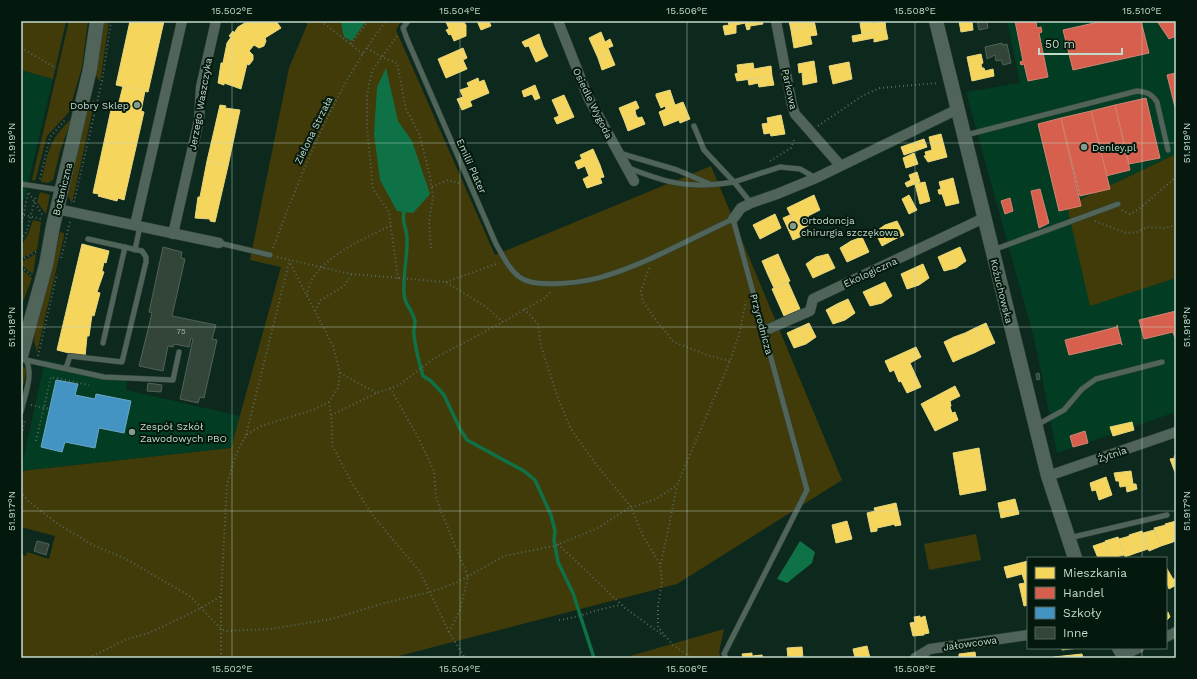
<svg xmlns="http://www.w3.org/2000/svg" width="1197" height="679" font-family="'Work Sans',sans-serif">
<style>
.built{fill:#023c23}
.green{fill:#413b0a}
.water{fill:#0f7146}
.homes{fill:#f6d55c;stroke:#e6d67d}
.shops{fill:#d6604d;stroke:#d08573}
.schools{fill:#4393c3;stroke:#69a8c5}
.lines{fill:none;stroke-linecap:round;stroke-linejoin:round}
.stream{stroke:#0f7146;stroke-width:3.5}
.building{fill:#334438;stroke:#506355}
.lane-casing{stroke:#304239;stroke-width:6}
.street-casing{stroke:#304239;stroke-width:11}
.secondary-casing{stroke:#304239;stroke-width:15}
.path{stroke:#56675e;stroke-width:2;stroke-dasharray:1 3;stroke-linecap:butt}
.lane{stroke:#516459;stroke-width:5}
.street{stroke:#516459;stroke-width:10}
.secondary{stroke:#516459;stroke-width:14}
.ticks{fill:none;stroke:#c2dacb;stroke-width:1;stroke-opacity:0.45}
.poi-dot{fill:#839c8e;stroke:#05180e;stroke-width:1.5}
.labels{text-anchor:middle;stroke-width:4;stroke-linejoin:round;paint-order:stroke}
.number-label{font-size:8px;fill:#9eb4a6}
.street-label{font-size:10px;fill:#c2dacb;stroke:#05180e}
.poi-label{font-size:10px;fill:#c2dacb;stroke:#05180e;text-anchor:start}
.neatline{fill:none;stroke:#c2dacb;stroke-width:1.5}
.ticks-label{font-size:10px;text-anchor:middle;fill:#c2dacb}
</style>
<rect width="100%" height="100%" fill="#0d291d"/>
<g class="built">
<path d="M1007 21H1176V154L1067 206 1152 286 1176 278V412L1057 453 1035 342 966 92 1020 83Z"/>
<path d="M21 70 53 79 21 212Z"/>
<path d="M45 360 127 380 126 390 240 416 231 448 21 471Z"/>
</g>
<g class="green">
<path d="M21 21H66L53 79 21 70Z"/>
<path d="M69 21H88L82 67 69 112 47 136 35 181 32 180Z"/>
<path d="M103 21H109L100 82 95 74Z"/>
<path d="M307 21H401L396 30 495 255 711 166 842 480 677 584 391 658H21V554L26 556 27 552 49 559 55 536 21 527V471L231 448 281 267 250 260 289 68 307 25Z"/>
<path d="M95 100 72 203 68 196 70 185 89 103Z"/>
<path d="M72 118 60 151 53 180 48 183 41 182C49 151 48 141 72 118Z"/>
<path d="M1176 154V278L1090 306 1067 206Z"/>
<path d="M40 192 50 195 46 214 37 202Z"/>
<path d="M33 220 41 222 37 250 21 259V246L28 235Z"/>
<path d="M60 232 64 233V236L37 352 34 341 35 332Z"/>
<path d="M36 254 33 274 21 265V262Z"/>
<path d="M21 269 32 278 21 307Z"/>
<path d="M23 367 27 368 21 396V377Z"/>
<path d="M976 534 981 560 929 570 924 544Z"/>
<path d="M724 629 719 652 721 658H623Z"/>
</g>
<g class="water">
<path d="M337 21H366L352 41 344 37 341 23Z"/>
<path d="M386 68 398 121 412 141 430 194 413 213 397 211 380 180 374 134 377 87Z"/>
<path d="M800 541 815 552 812 563 787 583 777 579Z"/>
</g>
<g class="homes">
<path d="M130 21H164L148 92 116 85Z"/>
<path d="M248 21H276L281 28 265 38 266 41 264 46 259 48 254 45 249 51 253 55V60L249 65 247 64 241 89 224 83V85L218 83 221 63H223L227 43 231 37 229 36 233 31 234 33 238 27Z"/>
<path d="M448 21H463L466 25V36L454 41 451 34 449 35 446 30 449 29 446 22Z"/>
<path d="M477 21H489L491 26 481 30Z"/>
<path d="M728 21H762L763 24 750 26V29L747 30 745 23 736 25V33L725 35 723 26 729 25Z"/>
<path d="M789 21H814L815 25 791 30Z"/>
<path d="M871 21 872 23 885 21 886 30 862 35 860 23Z"/>
<path d="M959 21H974H972L973 30 961 32Z"/>
<path d="M815 25 817 35 810 36 812 44 794 48 791 30Z"/>
<path d="M886 30 888 39 874 42V38L853 42 852 36Z"/>
<path d="M601 32 605 42 610 39 613 46 608 48 610 53 598 58 589 38Z"/>
<path d="M539 34 543 46 531 51 529 46 525 47 522 42Z"/>
<path d="M543 46 548 56 536 62 531 51Z"/>
<path d="M463 48 467 58 463 60 467 69 446 78 438 59Z"/>
<path d="M610 53 615 65 602 70 598 58Z"/>
<path d="M981 54 983 63 981 64 982 68H984L985 71 993 69 994 76 972 81 967 57Z"/>
<path d="M814 61 817 82 803 85 802 72 799 73 798 64Z"/>
<path d="M849 62 852 79 833 84 829 66Z"/>
<path d="M753 63 754 69 771 66 772 76 737 81 735 74 738 73 737 65Z"/>
<path d="M772 76 774 85 759 87 758 83 749 85 748 80Z"/>
<path d="M478 78 479 82 484 80 489 93 470 101 472 106 462 110 457 99 463 97 460 90 469 87 467 83Z"/>
<path d="M535 85 540 98 535 100 532 94 524 97 522 91Z"/>
<path d="M123 86 145 91 141 111 144 112 124 200 118 198 117 201 98 196 99 194 93 193 112 105 118 106Z"/>
<path d="M670 90 675 105 683 102 690 119 680 123 679 120 664 126 659 112 666 109 665 106 661 108 656 96V94Z"/>
<path d="M564 95 569 106 557 111 552 100Z"/>
<path d="M636 101 639 108 635 110 636 115 624 120 619 108Z"/>
<path d="M220 105 226 106 225 108 240 110 228 166 207 161Z"/>
<path d="M569 106 574 117 557 124 554 118 559 116 557 111Z"/>
<path d="M636 115 638 118 642 117 645 124 628 131 624 120Z"/>
<path d="M781 115 785 134 771 136 770 133 764 134 762 124 768 123 767 118Z"/>
<path d="M941 134 947 157 928 162 924 156 926 155 925 152 932 150 929 137Z"/>
<path d="M924 139 927 147 904 155 901 147Z"/>
<path d="M593 149 600 165 587 171 585 166 578 169 575 162 582 159 580 155Z"/>
<path d="M914 153 918 164 906 168 903 158Z"/>
<path d="M207 161 228 166 215 222 210 221V219L195 218 198 197H200Z"/>
<path d="M600 165 604 177 600 178 602 183 587 188 583 179 589 176 587 171Z"/>
<path d="M917 172 920 182 907 187 905 183 911 180 909 175Z"/>
<path d="M953 178 959 203 946 206 942 194H939L938 190 941 189 939 182Z"/>
<path d="M925 182 930 201 920 204 915 184Z"/>
<path d="M814 195 820 210 808 216 809 219 807 220 809 225 801 229 797 221 794 222 787 208Z"/>
<path d="M909 195 917 210 909 214 902 199Z"/>
<path d="M775 214 781 228 760 239 753 225Z"/>
<path d="M790 215 794 222 797 221 804 235 793 240 783 218Z"/>
<path d="M897 221 904 235 893 240 885 225Z"/>
<path d="M885 225 893 240 882 246 875 232Z"/>
<path d="M862 237 869 252 858 257 851 241Z"/>
<path d="M851 241 858 257 847 262 840 248Z"/>
<path d="M82 244 109 251 106 263 104 262 102 271 104 272 97 292 100 293 94 316 92 315 89 336H87L85 357 57 350Z"/>
<path d="M960 247 966 261 956 268 949 252Z"/>
<path d="M949 252 956 268 944 271 938 257Z"/>
<path d="M778 254 784 268 768 275 762 261Z"/>
<path d="M828 254 835 268 824 273 816 257Z"/>
<path d="M816 257 824 273 813 278 806 264Z"/>
<path d="M923 264 929 278 919 285 912 269Z"/>
<path d="M784 268 790 281 774 288 768 275Z"/>
<path d="M912 269 919 285 907 289 901 274Z"/>
<path d="M788 282 800 309 784 316 772 289Z"/>
<path d="M885 282 892 296 882 303 874 287Z"/>
<path d="M874 287 882 303 870 306 863 292Z"/>
<path d="M848 299 855 313 845 320 837 304Z"/>
<path d="M837 304 845 320 833 324 826 310Z"/>
<path d="M809 323 816 337 806 344 798 328Z"/>
<path d="M986 323 995 343 984 348 975 328Z"/>
<path d="M798 328 806 344 794 348 787 333Z"/>
<path d="M975 328 984 348 974 353 965 333Z"/>
<path d="M965 333 974 353 964 357 954 337Z"/>
<path d="M954 337 964 357 953 362 944 342Z"/>
<path d="M916 347 921 357 910 363 921 387 907 393 901 381 899 382 894 370 890 372 885 361Z"/>
<path d="M955 386 960 396 950 401 951 406 950 407 952 413 955 412 958 420 935 431 921 404Z"/>
<path d="M1132 422 1134 430 1113 436 1110 427Z"/>
<path d="M979 448 986 490 960 495 953 453Z"/>
<path d="M1176 455V475L1170 459 1175 458 1174 456Z"/>
<path d="M1131 471 1133 484H1136L1137 489 1127 492 1126 486 1120 487 1119 481H1116L1114 473Z"/>
<path d="M1106 477 1112 495 1099 500 1096 490 1092 491 1090 483Z"/>
<path d="M1015 499 1019 514 1001 518 998 503Z"/>
<path d="M896 503 901 525 895 526 894 524 891 525 877 528V531L871 532 867 513 875 511 874 508Z"/>
<path d="M847 521 852 539 836 543 832 525Z"/>
<path d="M1176 521V540L1173 542 1165 524Z"/>
<path d="M1166 525 1173 542 1161 546 1154 528Z"/>
<path d="M1154 530 1161 546 1149 551 1143 533Z"/>
<path d="M1142 531 1148 549 1136 553 1129 535Z"/>
<path d="M1130 536 1136 553 1125 557 1119 539Z"/>
<path d="M1118 537 1124 555 1112 558 1105 541Z"/>
<path d="M1105 542 1112 558H1098L1093 546Z"/>
<path d="M1028 561V605L1024 606 1019 584 1025 583 1022 574 1007 578 1004 567Z"/>
<path d="M1166 567 1173 579H1176V585L1169 589 1166 581Z"/>
<path d="M1168 612 1170 617 1166 621V613Z"/>
<path d="M920 616V618L925 616 929 633 924 634V635L913 636 910 623 915 622 914 617Z"/>
<path d="M867 646 870 658H855L853 649Z"/>
<path d="M802 647 803 658H788L787 648Z"/>
<path d="M1062 648H1079L1062 650Z"/>
<path d="M975 652 976 658H959V654Z"/>
<path d="M752 653V656L762 655 763 658H743L742 654Z"/>
<path d="M1082 654 1083 658 1054 657Z"/>
</g>
<g class="shops">
<path d="M1015 21H1036L1037 28 1041 27 1042 32 1039 33 1048 77 1028 81 1024 64 1021 65 1020 62 1023 61Z"/>
<path d="M1103 21H1141L1149 53 1073 70 1063 30Z"/>
<path d="M1157 21H1176V36L1169 39Z"/>
<path d="M1176 73V111L1167 75Z"/>
<path d="M1146 98 1160 158 1129 164 1115 105Z"/>
<path d="M1115 105 1130 170 1106 176 1091 111Z"/>
<path d="M1091 111 1110 189 1080 196 1061 118Z"/>
<path d="M1061 118 1081 206 1059 211 1038 124Z"/>
<path d="M1040 189 1049 223 1039 228 1031 191Z"/>
<path d="M1010 198 1013 211 1005 214 1001 201Z"/>
<path d="M1176 311V341L1173 332 1144 339 1139 320Z"/>
<path d="M1117 325 1122 345 1121 343 1069 355 1065 340 1117 327Z"/>
<path d="M1085 431 1088 443 1073 447 1070 436Z"/>
</g>
<path class="schools" d="M56 380 78 384 75 395 95 399 96 394 131 401 124 433 99 428 95 448 65 442 62 452 41 447Z"/>
<g class="lines">
<path class="stream" d="M404 212C401 220 407 229 407 238 408 255 401 285 405 299 407 307 414 313 415 322 415 326 413 330 414 334 415 348 419 362 423 376L431 381 444 395 460 429 467 440 524 471 535 480 551 515 555 531 554 540 558 562 573 593 594 658"/>
</g>
<g class="building">
<path d="M977 21H987L988 28 979 30Z"/>
<path d="M1002 43V45L1007 44 1011 63 1003 65 1001 60 996 61 995 55 987 59 985 47Z"/>
<path d="M163 247 182 252 181 258 185 259 172 316 216 325 212 339 217 340 204 398 200 397 198 403 180 399 193 339 191 338 189 347 174 344 173 347 168 346 163 371 139 366 152 313 149 312Z"/>
<path d="M1039 373 1040 379 1037 380 1036 374Z"/>
<path d="M148 383 162 385 161 392 147 391Z"/>
<path d="M37 541 49 544 46 555 34 551Z"/>
</g>
<g class="lines">
<defs>
<g id="lane">
<path d="M408 21 403 28 407 39 496 244C503 256 510 271 521 278 537 289 587 282 605 276 648 263 692 238 733 219L807 490 724 654 726 658"/>
<path d="M694 126 704 150 734 182 780 167 800 169 816 178"/>
<path d="M966 135 1137 91C1147 92 1152 94 1157 102L1168 150"/>
<path d="M619 153 677 170 710 184"/>
<path d="M629 168C669 184 691 189 734 182L751 203"/>
<path d="M21 184 60 190"/>
<path d="M219 243 270 255"/>
<path d="M135 250 140 226"/>
<path d="M993 250 1118 204"/>
<path d="M103 343 125 247"/>
<path d="M26 360 104 377 173 380 179 352"/>
<path d="M66 368 70 356 122 362 146 262V257L142 251 88 239"/>
<path d="M21 412C24 397 35 372 25 359"/>
<path d="M1037 425 1064 410 1082 389 1096 379 1162 362"/>
<path d="M1069 538 1167 515"/>
</g>
<g id="street">
<path d="M558 21 588 97 634 181"/>
<path d="M776 21 792 105 795 114 840 165"/>
<path d="M57 209 219 243"/>
<path d="M733 219 741 208 751 203 777 194 816 178 956 110"/>
<path d="M135 225 182 21"/>
<path d="M173 234 199 120 201 87 216 21"/>
<path d="M764 331 810 311 813 299 984 218"/>
<path d="M1048 476 1176 432"/>
<path d="M1166 637 1176 632"/>
<path d="M1123 655 1139 648"/>
<path d="M915 658 930 649 1028 635"/>
</g>
<g id="secondary">
<path d="M936 21 1048 476 1075 558"/>
<path d="M21 356 46 265 53 226 90 69 97 21"/>
<path d="M1119 648 1125 658"/>
</g>
</defs>
<use href="#lane" class="lane-casing"/>
<use href="#street" class="street-casing"/>
<use href="#secondary" class="secondary-casing"/>
<g class="path">
<path d="M321 21 363 54"/>
<path d="M397 36 372 71 367 94V128L373 189 389 212 398 279"/>
<path d="M351 44 368 21"/>
<path d="M21 48 56 68"/>
<path d="M367 48 382 57 397 63 406 109 419 133 430 176 433 196 429 223 431 248"/>
<path d="M818 126 862 96 880 88 938 83"/>
<path d="M770 161 791 148 794 140"/>
<path d="M40 179 50 137 65 120"/>
<path d="M432 187 448 180 462 184"/>
<path d="M29 193 43 216"/>
<path d="M74 202 102 81 111 21"/>
<path d="M1122 210 1130 214 1139 209 1176 177"/>
<path d="M24 215 42 219"/>
<path d="M1095 221 1126 233 1137 232 1147 227 1164 228 1176 225"/>
<path d="M21 226 28 193"/>
<path d="M21 240 27 231 36 195"/>
<path d="M273 248C303 169 334 89 386 21"/>
<path d="M277 257 351 274 446 282 486 307 503 322 545 298 551 291"/>
<path d="M61 258 70 222"/>
<path d="M21 260 36 252"/>
<path d="M21 267 31 275"/>
<path d="M649 268 641 291 643 302 658 323 674 342 707 355 730 361"/>
<path d="M446 282 499 263"/>
<path d="M307 295C309 289 310 280 315 275 333 251 366 238 392 225"/>
<path d="M524 309 538 324 541 346 558 398 571 429 595 463 631 507 643 536 660 564 662 582 658 606V627L673 645 692 658"/>
<path d="M315 311 321 300 344 286 351 275"/>
<path d="M38 356 57 274"/>
<path d="M340 373 377 393"/>
<path d="M390 388 419 439 434 471 436 496 440 509 468 577 460 610 449 632 465 658"/>
<path d="M329 402 332 423V445L353 485 374 517 420 572 449 632"/>
<path d="M31 405 50 409"/>
<path d="M331 415 377 393 399 385 433 359 503 322"/>
<path d="M246 435 289 262"/>
<path d="M21 438 25 419"/>
<path d="M36 441 51 377 89 385"/>
<path d="M21 491 27 500 58 524 91 544 126 559 191 597 221 629 226 631 270 629 332 619 381 604 430 592 456 583 504 556 554 546 598 528 627 509 656 499 677 485 730 361 739 335 746 301"/>
<path d="M558 544 625 608 664 636"/>
<path d="M661 564 677 486"/>
<path d="M559 620C581 617 600 608 621 605"/>
<path d="M89 658 127 639 149 633 172 622 201 608 221 596"/>
<path d="M221 658V596L227 484 236 454 246 435 261 426 313 410 329 402 338 388 340 373 333 346 289 261"/>
</g>
<use href="#lane" class="lane"/>
<use href="#street" class="street"/>
<use href="#secondary" class="secondary"/>
</g>
<path class="ticks" d="M232 21V658M460 21V658M687 21V658M915 21V658M1142 21V558M21 143H1176M21 327H1176M21 511H1176M1142 648V658"/>
<g class="poi-dot">
<circle cx="137" cy="105" r="4"/>
<circle cx="1084" cy="147" r="4"/>
<circle cx="793" cy="226" r="4"/>
<circle cx="132" cy="432" r="4"/>
</g>
<g class="labels">
<g class="number-label">
<text x="181" y="334">75</text>
</g>
<g class="street-label">
<text transform="translate(790 89) rotate(78)" y="4">Parkowa</text>
<text transform="translate(593 103) rotate(64)" y="4">Osiedle Wygoda</text>
<text transform="translate(200 104) rotate(-80)" y="4">Jerzego Waszczyka</text>
<text transform="translate(313 130) rotate(-64)" y="4">Zielona Strzała</text>
<text transform="translate(472 166) rotate(66)" y="4">Emilii Plater</text>
<text transform="translate(62 189) rotate(-76)" y="4">Botaniczna</text>
<text transform="translate(870 272) rotate(-25)" y="4">Ekologiczna</text>
<text transform="translate(1002 291) rotate(76)" y="4">Kożuchowska</text>
<text transform="translate(762 324) rotate(75)" y="4">Przyrodnicza</text>
<text transform="translate(1112 454) rotate(-19)" y="4">Żytnia</text>
<text transform="translate(970 643) rotate(-8)" y="4">Jałowcowa</text>
</g>
<g class="poi-label">
<text x="129" y="109" text-anchor="end">Dobry Sklep</text>
<text x="1092" y="151">Denley.pl</text>
<text x="801" y="224">Ortodoncja<tspan x="801" dy="12">chirurgia szczękowa</tspan></text>
<text x="140" y="430">Zespół Szkół<tspan x="140" dy="12">Zawodowych PBO</tspan></text>
</g>
</g>
<rect width="1197" height="679" fill="none" stroke="#05180e" stroke-width="44"/>
<rect x="1027" y="557" width="140" height="92" fill="#05180e" stroke="#51665a"/>
<rect x="1035" y="567" width="20" height="12" fill="#f6d55c" stroke="#51665a"/>
<text x="1063" y="577" font-size="12" fill="#c2dacb">Mieszkania</text>
<rect x="1035" y="587" width="20" height="12" fill="#d6604d" stroke="#51665a"/>
<text x="1063" y="597" font-size="12" fill="#c2dacb">Handel</text>
<rect x="1035" y="607" width="20" height="12" fill="#4393c3" stroke="#51665a"/>
<text x="1063" y="617" font-size="12" fill="#c2dacb">Szkoły</text>
<rect x="1035" y="627" width="20" height="12" fill="#334438" stroke="#51665a"/>
<text x="1063" y="637" font-size="12" fill="#c2dacb">Inne</text>
<path d="M1039 48v6h83v-6" fill="none" stroke="#c2dacb" stroke-width="2"/>
<text x="1045" y="48" font-size="12" fill="#c2dacb" stroke="#05180e" stroke-width="3" paint-order="stroke">50 m</text>
<rect x="22" y="22" width="1153" height="635" class="neatline"/>
<g class="ticks-label">
<text x="232" y="14">15.502°E</text>
<text x="460" y="14">15.504°E</text>
<text x="687" y="14">15.506°E</text>
<text x="915" y="14">15.508°E</text>
<text x="1142" y="14">15.510°E</text>
<text transform="translate(11 143) rotate(-90)" y="4">51.919°N</text>
<text transform="translate(1186 143) rotate(-90)" y="4">51.919°N</text>
<text transform="translate(11 327) rotate(-90)" y="4">51.918°N</text>
<text transform="translate(1186 327) rotate(-90)" y="4">51.918°N</text>
<text transform="translate(11 511) rotate(-90)" y="4">51.917°N</text>
<text transform="translate(1186 511) rotate(-90)" y="4">51.917°N</text>
<text x="232" y="672">15.502°E</text>
<text x="460" y="672">15.504°E</text>
<text x="687" y="672">15.506°E</text>
<text x="915" y="672">15.508°E</text>
</g>
</svg>
